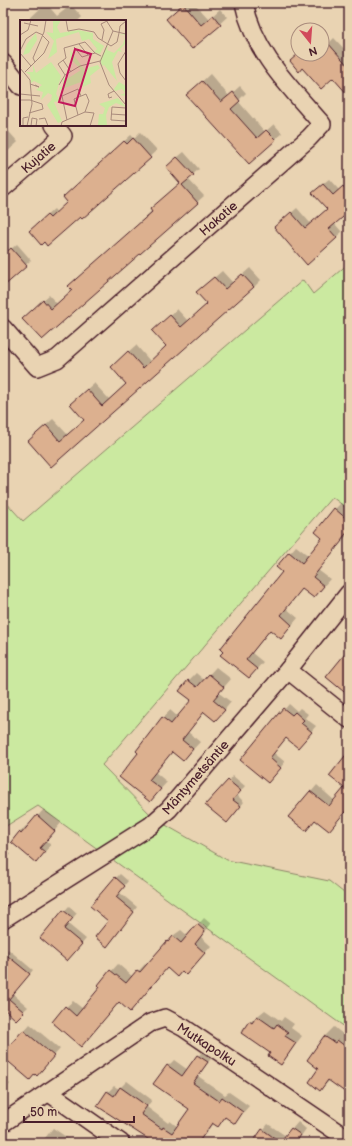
<svg xmlns="http://www.w3.org/2000/svg" width="352" height="1146" font-family="'Balsamiq Sans',sans-serif">
<style>
.green{fill:#cbe9a0;stroke:#8a8466}
.shadow{fill:#0003}
.building{fill:#dcb08f;stroke:#4a1f2b}
.lines{fill:none;stroke-linecap:round;stroke-linejoin:round}
.minor-casing{stroke:#4a1f2b;stroke-width:20}
.minor{stroke:#e9d3b2;stroke-width:17}
.labels{text-anchor:middle;stroke-width:3;stroke-linejoin:round;paint-order:stroke}
.street-label{font-size:13px;fill:#4a1f2b;stroke:#e9d3b2}
.inset-road{fill:none;stroke:#a98b7c;stroke-width:1}
.view{fill:#c2185b;fill-opacity:0.15;stroke:#c2185b;stroke-width:2}
.inset-edge{fill:none;stroke:#4a1f2b;stroke-width:2}
</style>
<rect width="100%" height="100%" fill="#e9d3b2"/>
<filter id="ink" filterUnits="userSpaceOnUse"><feTurbulence type="fractalNoise" baseFrequency=".025" numOctaves="2"/><feDisplacementMap in="SourceGraphic" scale="8" xChannelSelector="R" yChannelSelector="G"/><feConvolveMatrix kernelMatrix="1 2 1 2 8 2 1 2 1" color-interpolation-filters="sRGB"/></filter>
<g filter="url(#ink)">
<path class="green" d="M349 263V317L345 318 349 371V510L332 497 102 765 155 819 227 860 329 881 349 897V1030L38 806 3 828V499L23 521 303 280 313 294Z"/>
<g class="shadow">
<path d="M46 3 57 16 71 5 82 17 78 21H27Z"/>
<path d="M185 3H194L209 19 220 9 227 17 193 48 174 12Z"/>
<path d="M334 38 349 54V95L333 77 295 53 298 50V54H322V39L327 45Z"/>
<path d="M210 74 229 96 240 86 246 93 238 101 265 132 274 124 282 133 249 163 194 89Z"/>
<path d="M3 125 18 142 3 156Z"/>
<path d="M140 132 157 150 83 218 80 215 36 225 54 209 57 213 68 202 71 191 131 135 134 138Z"/>
<path d="M184 152 199 169 188 179 204 196 42 339 29 313 49 295 57 304 181 182 173 161Z"/>
<path d="M329 179 339 190 349 182V209L334 223 342 232 336 237 281 222 297 208 311 224 328 209 319 187Z"/>
<path d="M17 244 31 260 3 286V256Z"/>
<path d="M250 268 261 280 254 287 51 465 36 434 53 419 68 435 85 420 78 397 94 383 109 399 127 383 119 360 136 345 150 361 167 346 161 324 177 309 188 321 208 304 205 286 222 271 233 283Z"/>
<path d="M341 503 349 509V530L347 533 348 534 318 570 330 579 314 597 303 588 286 608 298 618 287 631 271 629 252 653 263 662 255 671 222 655 284 572 278 567 296 546 309 556 324 538 335 509Z"/>
<path d="M216 667 231 679 219 693 231 702 222 713 205 711 188 732 200 742 183 760 172 751 155 772 167 782 150 801 140 753 137 751 170 710 178 717 192 700 181 691 189 680 196 673 204 680Z"/>
<path d="M289 704 297 711 300 708 308 714 305 718 316 726 302 742 286 738 274 753 285 762 273 777 242 760Z"/>
<path d="M349 754V806L290 817 317 785 335 801 345 788Z"/>
<path d="M233 776 245 786 237 795 244 802 231 818 206 805Z"/>
<path d="M44 809 61 823 46 841 51 845 36 862 19 833 26 826 28 827Z"/>
<path d="M3 848 11 854 3 864Z"/>
<path d="M349 860V873L343 868Z"/>
<path d="M120 874 128 881 119 892 137 907 111 942 109 921 116 878Z"/>
<path d="M3 880 6 882 3 887Z"/>
<path d="M69 906 77 913 68 924 86 939 72 955 41 938Z"/>
<path d="M204 918 211 924 201 937 211 946 193 967 182 970 167 967 119 1001 88 1039 66 1007 73 1001 83 1009 102 987 99 985 118 964 133 977 145 964 147 966 174 935 181 930 188 936Z"/>
<path d="M8 949 33 970 13 994 28 1007 16 1018 3 1007V955Z"/>
<path d="M265 1010 281 1021 284 1017 294 1024 291 1028 302 1036 281 1063 250 1022Z"/>
<path d="M30 1024 60 1049 44 1067 3 1056Z"/>
<path d="M334 1027 344 1035 346 1032 349 1034V1093L330 1080 320 1090V1068L308 1060 325 1036Z"/>
<path d="M204 1049 213 1056 198 1076 225 1095 229 1092 249 1106 235 1122 226 1116 217 1126 213 1123 200 1141 202 1143H154L108 1092 114 1086 119 1089 127 1081 152 1100 147 1107 168 1123 170 1121 178 1127 191 1109 168 1066 174 1060 188 1070Z"/>
<path d="M3 1078 10 1084 3 1092Z"/>
<path d="M349 1103V1110L346 1108Z"/>
<path d="M298 1122 306 1129 296 1143H253L268 1124 286 1136Z"/>
<path d="M53 1128 75 1143H41Z"/>
</g>
<g class="building">
<path d="M183 4 201 25 213 15 221 25 192 49 166 19Z"/>
<path d="M328 43 349 67V96L333 78 321 89 302 68 299 72 290 61 298 54H322V48Z"/>
<path d="M202 81 221 102 233 92 240 101 231 109 257 138 266 130 276 140 249 164 186 95Z"/>
<path d="M133 138 151 158 82 219 80 217 47 246 44 242 41 245 29 231 47 215 50 218 67 202 63 197 124 141 127 144Z"/>
<path d="M177 157 194 175 182 185 198 203 42 340 22 319 43 300 51 309 72 290 68 286 152 212 150 209 180 183 166 167Z"/>
<path d="M323 184 333 195 343 186 349 194V212L329 229 337 238 307 265 274 227 291 212 305 228 327 209 312 193Z"/>
<path d="M11 248 27 266 3 287V255Z"/>
<path d="M242 274 254 287 51 467 28 441 46 425 60 441 84 420 70 404 87 389 102 406 126 384 111 367 128 351 143 368 166 346 152 331 170 315 181 327 207 304 196 292 214 277 225 289Z"/>
<path d="M334 508 349 521V530L341 540 342 541 313 577 324 586 314 598 302 589 281 615 292 625 281 639 270 630 246 660 257 669 249 678 220 655 223 652 220 649 282 572 276 567 289 552 302 563 322 538 315 532Z"/>
<path d="M349 649V696L326 677Z"/>
<path d="M209 674 224 687 213 700 225 710 215 721 204 712 182 740 193 749 183 761 172 752 149 780 161 789 150 802 119 777 138 753 136 751 162 717 171 724 191 700 179 691 188 680 197 687Z"/>
<path d="M283 708 292 715 295 712 304 720 301 723 312 732 298 748 286 738 270 758 281 768 268 783 240 760Z"/>
<path d="M349 751V807L329 831 315 820 306 831 288 817 310 791 329 806 344 788 329 776Z"/>
<path d="M228 780 241 791 233 800 241 806 227 823 205 805Z"/>
<path d="M37 815 55 831 40 848 45 852 36 863 11 842 19 832 21 834Z"/>
<path d="M115 877 125 886 116 897 134 912 107 947 95 937 108 921 90 906Z"/>
<path d="M63 910 73 918 64 929 82 944 67 961 40 938Z"/>
<path d="M197 924 205 931 195 944 205 953 186 975 182 971 177 977 167 968 130 1012 119 1002 81 1047 52 1022 65 1006 76 1016 100 987 98 985 110 970 126 983 137 970 140 972 167 941 168 942 173 936 181 943Z"/>
<path d="M3 952 30 974 9 999 24 1012 16 1020 3 1008Z"/>
<path d="M257 1016 274 1028 277 1024 288 1032 285 1036 296 1043 281 1065 268 1056 270 1053 241 1033 249 1021 252 1023Z"/>
<path d="M23 1030 54 1056 37 1076 35 1074 30 1080 3 1057V1053Z"/>
<path d="M324 1036 335 1043 337 1040 349 1049V1095L328 1080 320 1091 309 1082 318 1069 307 1060Z"/>
<path d="M197 1055 208 1062 193 1083 219 1101 222 1097 243 1112 235 1124 225 1117 218 1127 212 1123 198 1143H154L97 1106 107 1091 114 1096 120 1087 147 1106 141 1114 162 1129 163 1127 172 1133 189 1109 153 1084 167 1065 182 1076Z"/>
<path d="M291 1128 301 1135 295 1143H252L262 1129 280 1142Z"/>
</g>
<g class="lines">
<defs>
<g id="minor">
<path d="M3 63 21 86"/>
<path d="M3 188 63 136 54 125"/>
<path d="M3 328 37 367 57 359 309 138 322 124C290 87 254 53 244 3"/>
<path d="M288 670 349 719"/>
<path d="M3 919 150 826 169 809 288 670 349 593"/>
<path d="M48 1092 121 1143"/>
<path d="M3 1123 150 1023 165 1018 184 1028 349 1140"/>
</g>
</defs>
<use href="#minor" class="minor-casing"/>
<use href="#minor" class="minor"/>
</g>
</g>
<g class="labels">
<g class="street-label">
<text transform="translate(38 157) rotate(-41)" y="5">Kujatie</text>
<text transform="translate(218 218) rotate(-41)" y="5">Hakatie</text>
<text transform="translate(195 777) rotate(-49)" y="5">Mäntymetsäntie</text>
<text transform="translate(207 1044) rotate(33)" y="5">Mutkapolku</text>
</g>
</g>
<g transform="translate(20 20)">
<rect width="106" height="106" fill="#e9d3b2"/>
<path d="M33 0H41L37 7 40 13 58 10 73 13V19L84 26 80 34 74 32 77 29 69 19 62 21 59 12 36 19 37 32 28 39 34 21 26 12 33 13ZM16 13 17 20 9 33 3 35 7 24ZM99 14H106V23L100 29 102 32 98 31 92 42 97 61 84 45 82 46 80 39 88 25 87 30 94 33 103 24 106 15ZM50 30 64 49 78 45 80 48 70 56 71 63 63 67 61 62 39 70 40 67H43V57L47 59 61 50 51 39ZM31 42 41 56 36 74 40 81 34 82 42 101 38 103 27 85 34 77 31 80 32 75 28 73 21 80 23 72 16 70 22 65 14 61 11 63 10 55 6 52H13V45L16 53ZM99 62 106 66V76L100 75 105 73 102 69 95 71 94 69ZM98 78 106 87 96 83 89 87 86 95 87 106 78 105 79 94H83L85 88 79 84Z" fill="#cbe9a0"/>
<path class="inset-road" d="M46 0 48 11 59 9 74 12 78 18 91 26 97 22 99 13M86 0 93 11M4 3 18 6M93 11 80 42 89 65 106 85M93 11 106 14M99 13 100 6 106 1M0 15 8 10 11 0M82 20 84 10 81 4 89 0M59 24 68 35M54 27 62 37 75 33M0 31 6 19 16 12 23 15M106 31 98 44 100 53 106 61M0 33 11 46M43 40 51 52M15 42 13 38 24 12 26 0M0 48 10 60 12 84 7 106M5 52 24 33 29 22 23 16M45 55 60 46 80 41M10 64 19 67 15 65M39 65 45 55 38 44 46 38 44 28 65 22 75 33 81 36M0 74 20 76M92 77 89 78 88 74 94 71M0 80H10L22 84M106 88 92 87 91 100 106 101M9 93 23 89 22 84M91 94 106 95M58 95 54 79 66 74 69 81 65 92M19 99 25 98 28 106M47 100 42 76 58 69 61 76M3 106V98L8 97M11 106 12 98 17 99 16 106M41 106 42 102 65 92 74 93 70 106"/>
<path class="view" d="M55 29 71 34 55 86 39 82Z"/>
<rect width="106" height="106" class="inset-edge"/>
</g>
<rect width="352" height="1146" fill="none" stroke="#e9d3b2" stroke-width="16"/>
<rect x="8" y="8" width="336" height="1130" fill="none" stroke="#4a1f2b" stroke-width="1.5" filter="url(#ink)"/>
<g transform="translate(310 42) rotate(163)"><circle r="19" fill="#e9d3b2" stroke="#a98b7c"/>
<path d="M0-3L7 15L0 10L-7 15Z" fill="#d1495b"/>
<text y="-6" font-size="11" font-weight="bold" text-anchor="middle" fill="#4a1f2b">N</text>
</g>
<path d="M24 1116v6h110v-6" fill="none" stroke="#4a1f2b" stroke-width="2"/>
<text x="30" y="1116" font-size="12" fill="#4a1f2b" stroke="#e9d3b2" stroke-width="3" paint-order="stroke">50 m</text>
</svg>
